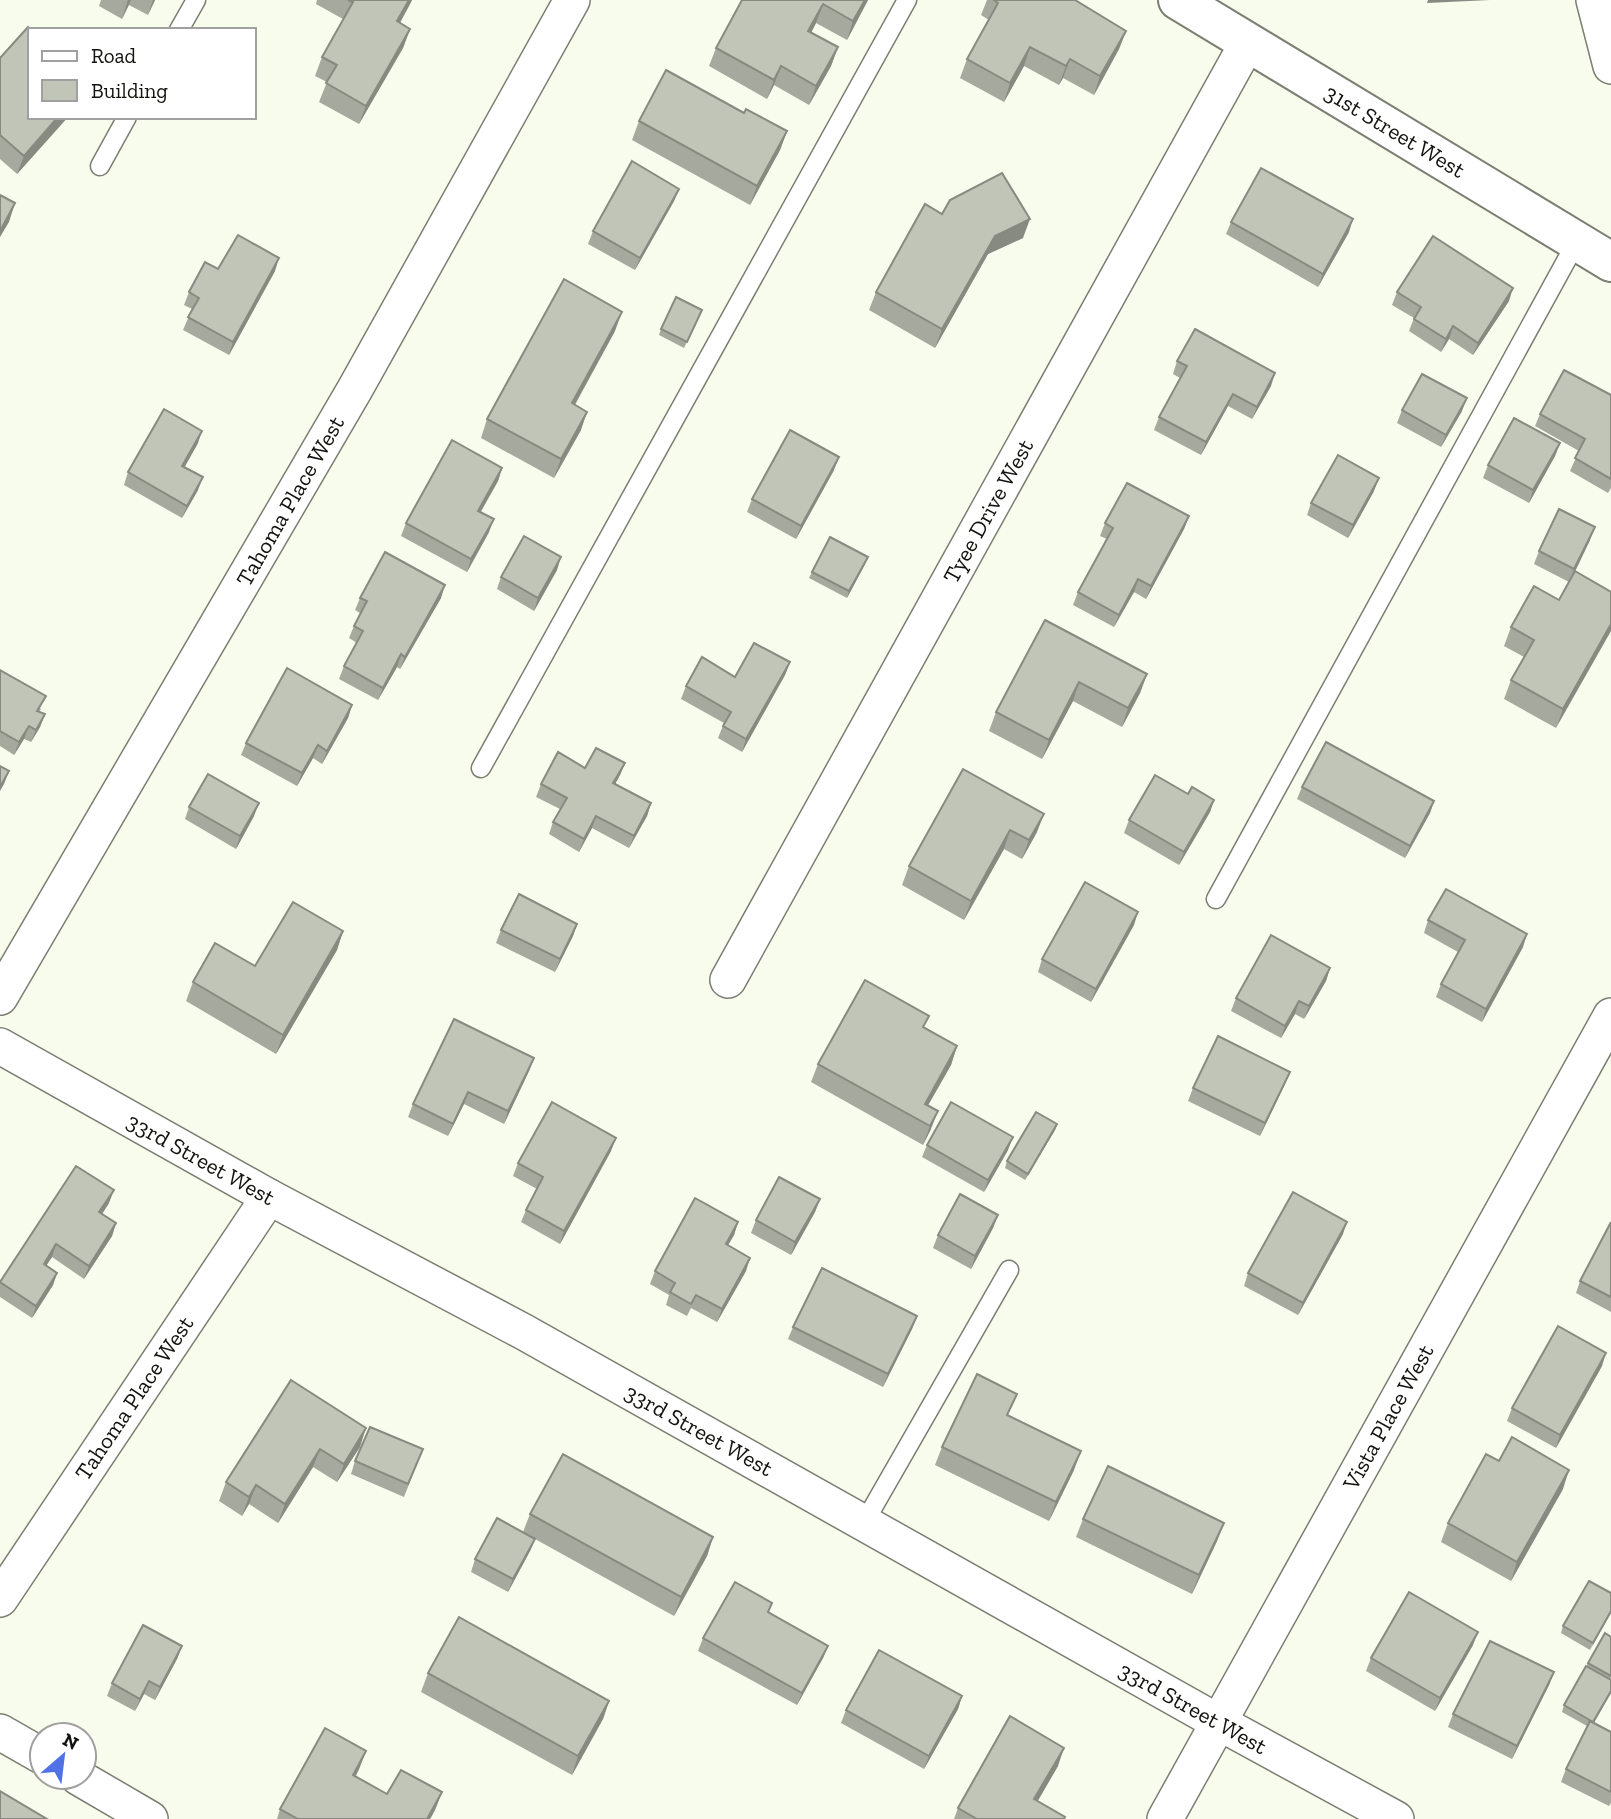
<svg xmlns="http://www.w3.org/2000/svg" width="1611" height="1819" font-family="'Zilla Slab',serif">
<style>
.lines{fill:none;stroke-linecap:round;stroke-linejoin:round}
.lane-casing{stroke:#7b7f72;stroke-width:21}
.street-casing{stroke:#7b7f72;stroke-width:38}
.secondary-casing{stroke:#7b7f72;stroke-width:42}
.lane{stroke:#fff;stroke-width:18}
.street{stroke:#fff;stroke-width:35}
.secondary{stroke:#fff;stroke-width:38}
.wall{fill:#a6a99d}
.shaded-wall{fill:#878a80}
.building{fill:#c1c5b7;stroke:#878a80;stroke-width:2}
.labels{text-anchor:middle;stroke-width:5;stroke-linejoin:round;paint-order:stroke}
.street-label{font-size:23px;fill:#12130e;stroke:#fff}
</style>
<rect width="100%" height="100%" fill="#f8fced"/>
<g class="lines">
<defs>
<g id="lane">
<path d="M179 30 196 0"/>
<path d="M100 166 127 117"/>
<path d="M481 768 907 0"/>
<path d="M1216 899 1577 241"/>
<path d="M864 1523 1009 1270"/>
</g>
<g id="street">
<path d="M1594 0 1611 66"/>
<path d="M728 980 1248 42"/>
<path d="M0 997 355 389 572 0"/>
<path d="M0 1046 269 1197 524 1332 1218 1722 1396 1819"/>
<path d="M0 1599 269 1197"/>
<path d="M0 1732 42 1756"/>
<path d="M78 1777 150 1819"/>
<path d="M1165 1819 1611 1016"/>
</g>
<path id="secondary" d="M1178 0 1611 262"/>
</defs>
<use href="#lane" class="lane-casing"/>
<use href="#street" class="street-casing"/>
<use href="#secondary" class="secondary-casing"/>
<use href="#lane" class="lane"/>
<use href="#street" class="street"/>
<use href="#secondary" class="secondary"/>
</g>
<g class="wall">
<path d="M101 0H155L148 15 129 5 122 19 99 6Z"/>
<path d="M317 0H412L400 23 410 29 403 48 359 124 319 102 327 82 315 76 322 57 343 19 316 4Z"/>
<path d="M742 0H868L847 40 816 23 811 33 838 47 831 66 809 105 774 85 767 99 709 66 716 48Z"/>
<path d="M987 0H1075L1126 31 1119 49 1094 95 1063 78 1059 85 1024 66 1004 102 960 78 967 59 989 20 981 15Z"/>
<path d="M0 58 68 117 17 174 0 159Z"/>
<path d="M744 113 787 131 780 150 750 205 632 140 639 121Z"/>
<path d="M679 189 674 201 635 270 588 244 593 231Z"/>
<path d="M942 214 1023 238 988 254 935 348 869 310 876 292Z"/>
<path d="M1231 222 1349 232 1318 287 1226 234Z"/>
<path d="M218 269 275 271 229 355 183 330 192 309 184 305 189 292Z"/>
<path d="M1397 292 1509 301 1473 355 1449 339 1441 352 1409 331 1414 318 1392 305Z"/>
<path d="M702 310 684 348 659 335 661 329Z"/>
<path d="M615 331 575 405 581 430 554 478 481 438 487 419Z"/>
<path d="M1177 361 1271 386 1252 419 1228 406 1201 455 1154 430 1159 417 1180 378 1173 374Z"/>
<path d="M1611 395V488L1608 493 1570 471 1579 451 1535 426 1540 414Z"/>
<path d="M1402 410 1462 411 1441 447 1397 423Z"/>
<path d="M198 443 184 467 198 490 182 518 124 485 128 472Z"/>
<path d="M1560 443 1555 456 1529 503 1483 478 1488 465Z"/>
<path d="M502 468 498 481 480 512 489 532 467 572 401 536 406 523Z"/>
<path d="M834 470 796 539 747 512 752 499Z"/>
<path d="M1374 491 1348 538 1307 515 1311 503Z"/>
<path d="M1189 516 1184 529 1146 599 1134 592 1114 627 1073 605 1078 592 1107 539 1100 536 1105 523Z"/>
<path d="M1590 540 1575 571 1611 592 1556 728 1504 699 1511 680 1524 657 1504 646 1511 627 1559 600 1569 582 1534 564 1539 551Z"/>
<path d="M865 564 847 598 809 578 812 572Z"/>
<path d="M557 570 534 611 497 589 501 577Z"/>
<path d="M360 598H441L400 669 397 667 378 700 339 679 344 666 357 643 349 638 354 626 360 613 355 610Z"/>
<path d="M1045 620 1147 674 1140 693 1122 727 1073 701 1042 759 989 731 996 712Z"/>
<path d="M790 662 785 675 742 752 718 738 724 723 681 699 686 686 735 677Z"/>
<path d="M0 670 41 709 39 712 45 714 40 727 31 742 24 739 14 755 0 746Z"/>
<path d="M352 705 348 718 322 764 313 758 297 786 241 755 246 743Z"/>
<path d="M625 763 620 775 615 784 651 803 647 816 629 848 592 828 579 852 549 834 553 822 560 809 536 797 541 784 585 768Z"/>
<path d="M963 769 1037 832 1022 859 1004 849 964 920 902 885 909 866Z"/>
<path d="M1302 787 1434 801 1430 813 1405 858 1297 799Z"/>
<path d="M1188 794 1214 800 1210 812 1179 865 1124 833 1129 820Z"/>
<path d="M189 807 254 816 236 849 185 819Z"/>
<path d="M1428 920 1523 947 1482 1022 1436 997 1441 984 1458 952 1424 933Z"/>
<path d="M577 924 573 936 555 972 496 943 501 930Z"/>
<path d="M1134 925 1091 1002 1038 972 1042 959Z"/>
<path d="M343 931 337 950 276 1054 186 1001 193 982 255 966Z"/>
<path d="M1330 968 1326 981 1304 1019 1295 1014 1281 1038 1231 1011 1236 998Z"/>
<path d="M925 1027 957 1046 951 1065 928 1105 931 1129 923 1145 811 1082 818 1064Z"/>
<path d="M534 1058 529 1071 504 1124 464 1104 448 1136 408 1117 413 1104Z"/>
<path d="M1285 1084 1260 1136 1188 1101 1193 1088Z"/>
<path d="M1057 1124 1055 1130 1025 1180 1005 1168 1007 1161Z"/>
<path d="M927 1145 1008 1150 984 1192 922 1157Z"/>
<path d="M611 1151 560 1244 521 1222 526 1210 537 1189 513 1176 518 1163Z"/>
<path d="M820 1199 815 1212 791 1255 751 1233 756 1220Z"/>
<path d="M109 1203 102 1214 116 1223 112 1236 84 1279 52 1257 46 1265 57 1273 53 1285 32 1318 0 1297V1282Z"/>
<path d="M998 1215 993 1228 971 1269 933 1248 938 1235Z"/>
<path d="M738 1222 734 1235 728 1245 746 1271 717 1322 691 1308 687 1316 666 1305 669 1295 650 1284 655 1271Z"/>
<path d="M1611 1222V1312L1576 1293 1580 1281Z"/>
<path d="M1343 1234 1298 1315 1244 1286 1248 1273Z"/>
<path d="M917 1316 912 1329 883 1387 788 1339 793 1327Z"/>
<path d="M1602 1366 1556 1448 1507 1421 1512 1408Z"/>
<path d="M291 1380 360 1447 337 1482 313 1467 278 1523 249 1504 242 1516 219 1501 226 1482Z"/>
<path d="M1008 1416 1074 1470 1049 1521 935 1465 942 1447Z"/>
<path d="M423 1449 404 1497 351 1474 355 1461Z"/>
<path d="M1563 1489 1511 1581 1441 1542 1448 1523Z"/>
<path d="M530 1514 713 1537 707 1556 674 1616 535 1539 530 1551 508 1592 471 1572 475 1559 523 1532Z"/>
<path d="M1083 1519 1224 1523 1217 1541 1192 1594 1076 1537Z"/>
<path d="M1611 1593 1590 1650 1561 1633 1563 1626Z"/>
<path d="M1611 1637V1677L1594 1723 1611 1732V1803L1609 1806 1561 1782 1566 1769 1587 1726 1562 1712 1564 1705 1588 1663Z"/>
<path d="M703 1638 828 1646 823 1658 797 1705 698 1651Z"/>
<path d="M1473 1645 1435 1711 1366 1671 1371 1658Z"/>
<path d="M182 1646 177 1659 155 1700 144 1694 135 1711 107 1696 112 1683Z"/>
<path d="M1554 1672 1549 1685 1512 1759 1448 1727 1453 1714Z"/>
<path d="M428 1673 609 1701 603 1719 572 1775 421 1692Z"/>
<path d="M962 1696 958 1709 924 1769 841 1723 846 1710Z"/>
<path d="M366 1751 359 1769 356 1776 387 1794 442 1792 435 1810 430 1819H277L280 1809Z"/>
<path d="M1058 1766 1037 1801 1065 1819H954L958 1808Z"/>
</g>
<g class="shaded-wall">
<path d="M128 0H131L122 19Z"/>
<path d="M153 0H155L148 15Z"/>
<path d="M409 0H412L409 6 390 40 397 21Z"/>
<path d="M865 0H868L847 40 853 21Z"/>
<path d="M1428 0H1490L1427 3Z"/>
<path d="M823 4 816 23 802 50 808 31Z"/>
<path d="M410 29 403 48 359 124 366 106Z"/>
<path d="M1126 31 1119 49 1094 95 1100 76Z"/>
<path d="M838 47 831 66 809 105 816 86Z"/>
<path d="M1030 47 1024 66 1004 102 1010 83Z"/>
<path d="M1070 59 1063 78 1059 85 1066 66Z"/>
<path d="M781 66 774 85 767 99 774 80Z"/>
<path d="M58 117H68L17 174 24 156Z"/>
<path d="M787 131 780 150 750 205 757 186Z"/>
<path d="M679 189 674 201 635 270 640 258Z"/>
<path d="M15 203 9 222 0 237V231Z"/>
<path d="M1030 219 1023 238 988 254 935 348 942 329 995 236Z"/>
<path d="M1353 219 1349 232 1318 287 1323 274Z"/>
<path d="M279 258 275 271 229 355 233 342Z"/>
<path d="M1513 288 1509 301 1473 355 1478 343Z"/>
<path d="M622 312 615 331 565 422 572 403Z"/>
<path d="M1453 326 1449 339 1441 352 1446 339Z"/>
<path d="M1275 373 1271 386 1252 419 1257 407Z"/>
<path d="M1233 394 1228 406 1201 455 1206 442Z"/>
<path d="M1467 398 1462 411 1441 447 1446 435Z"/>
<path d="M587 412 581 430 554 478 561 459Z"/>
<path d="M202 431 198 443 178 479 182 466Z"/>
<path d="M1560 443 1555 456 1529 503 1533 490Z"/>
<path d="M839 457 834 470 796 539 801 526Z"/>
<path d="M502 468 498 481 474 524 478 511Z"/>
<path d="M203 477 198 490 182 518 187 506Z"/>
<path d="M1379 478 1374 491 1348 538 1353 525Z"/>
<path d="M1189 516 1184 529 1146 599 1151 586Z"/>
<path d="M494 519 489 532 467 572 471 559Z"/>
<path d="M1595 527 1590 540 1570 582 1574 569Z"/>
<path d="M561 557 557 570 534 611 538 598Z"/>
<path d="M868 557 865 564 847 598 849 591Z"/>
<path d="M1138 579 1134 592 1114 627 1119 615Z"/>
<path d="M445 585 441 598 400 669 405 657Z"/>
<path d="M1611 624V631L1556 728 1563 709Z"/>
<path d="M401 654 397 667 378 700 383 688Z"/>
<path d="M790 662 785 675 742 752 746 739Z"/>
<path d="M1147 674 1140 693 1122 727 1128 708Z"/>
<path d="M1079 682 1073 701 1042 759 1049 740Z"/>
<path d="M352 705 348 718 322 764 327 751Z"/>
<path d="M45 714 40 727 31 742 36 730Z"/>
<path d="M29 726 24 739 14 755 19 742Z"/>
<path d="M318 745 313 758 297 786 302 773Z"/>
<path d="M625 763 620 775 609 795 613 783Z"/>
<path d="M9 771 4 784 0 791V787Z"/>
<path d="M1214 800 1210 812 1179 865 1184 852Z"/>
<path d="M1434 801 1430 813 1405 858 1410 846Z"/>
<path d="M259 803 254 816 236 849 240 836Z"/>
<path d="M651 803 647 816 629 848 634 836Z"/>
<path d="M1044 814 1037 832 1022 859 1029 840Z"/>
<path d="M596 816 592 828 579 852 584 839Z"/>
<path d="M1010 830 1004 849 964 920 971 901Z"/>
<path d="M1138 912 1134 925 1091 1002 1096 989Z"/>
<path d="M577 924 573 936 555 972 560 959Z"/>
<path d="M343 931 337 950 276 1054 283 1035Z"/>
<path d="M1527 934 1523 947 1482 1022 1486 1009Z"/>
<path d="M1330 968 1326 981 1304 1019 1309 1006Z"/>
<path d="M1299 1001 1295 1014 1281 1038 1285 1026Z"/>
<path d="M957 1046 951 1065 918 1123 925 1104Z"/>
<path d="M534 1058 529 1071 504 1124 508 1111Z"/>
<path d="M1290 1072 1285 1084 1260 1136 1265 1123Z"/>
<path d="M468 1092 464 1104 448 1136 453 1124Z"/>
<path d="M938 1111 931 1129 923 1145 930 1126Z"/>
<path d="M1057 1124 1055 1130 1025 1180 1028 1174Z"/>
<path d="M1013 1137 1008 1150 984 1192 988 1180Z"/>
<path d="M616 1138 611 1151 560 1244 564 1231Z"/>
<path d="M114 1190 109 1203 95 1225 99 1212Z"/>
<path d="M820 1199 815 1212 791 1255 795 1242Z"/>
<path d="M998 1215 993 1228 971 1269 975 1256Z"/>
<path d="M738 1222 734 1235 721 1257 726 1244Z"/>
<path d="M1347 1222 1343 1234 1298 1315 1303 1303Z"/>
<path d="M116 1223 112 1236 84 1279 89 1266Z"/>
<path d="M56 1244 52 1257 39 1277 44 1264Z"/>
<path d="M750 1258 746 1271 717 1322 722 1309Z"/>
<path d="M57 1273 53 1285 32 1318 36 1306Z"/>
<path d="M917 1316 912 1329 883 1387 888 1374Z"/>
<path d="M1606 1353 1602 1366 1556 1448 1560 1435Z"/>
<path d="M366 1428 360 1447 337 1482 344 1464Z"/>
<path d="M320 1449 313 1467 278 1523 285 1504Z"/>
<path d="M1081 1451 1074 1470 1049 1521 1056 1502Z"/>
<path d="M1569 1470 1563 1489 1511 1581 1517 1562Z"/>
<path d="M256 1485 249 1504 242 1516 249 1497Z"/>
<path d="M1224 1523 1217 1541 1192 1594 1199 1575Z"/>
<path d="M713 1537 707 1556 674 1616 681 1597Z"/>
<path d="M535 1539 530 1551 508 1592 513 1579Z"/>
<path d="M1611 1611V1613L1590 1650 1593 1643Z"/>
<path d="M1478 1632 1473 1645 1435 1711 1440 1698Z"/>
<path d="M182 1646 177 1659 155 1700 160 1687Z"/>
<path d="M828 1646 823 1658 797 1705 802 1693Z"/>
<path d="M1554 1672 1549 1685 1512 1759 1517 1746Z"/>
<path d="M149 1681 144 1694 135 1711 140 1699Z"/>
<path d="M1611 1691V1693L1591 1728 1593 1722Z"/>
<path d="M962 1696 958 1709 924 1769 929 1756Z"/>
<path d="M609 1701 603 1719 572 1775 578 1756Z"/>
<path d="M1064 1748 1058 1766 1028 1818 1034 1799Z"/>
<path d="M366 1751 359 1769 346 1794 353 1775Z"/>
<path d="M442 1792 435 1810 430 1819H427Z"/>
</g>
<g class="building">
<path d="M348 0H409L397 21 410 29 366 106 326 83 337 65 322 57 353 2Z"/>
<path d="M742 0H865L853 21 823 4 808 31 838 47 816 86 781 66 774 80 716 48Z"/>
<path d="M994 0H1075L1126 31 1100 76 1070 59 1066 66 1030 47 1010 83 967 59 998 3Z"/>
<path d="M28 27 31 30H30V117H58L24 156 0 135V58Z"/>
<path d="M666 70 744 113 746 109 787 131 757 186 639 121Z"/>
<path d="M632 161 679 189 640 258 593 231Z"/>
<path d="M1261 168 1353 219 1323 274 1231 222Z"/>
<path d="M1002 173 1030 219 995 236 942 329 876 292 925 204 942 214 950 200Z"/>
<path d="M0 195 15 203 0 231Z"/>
<path d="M238 235 279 258 233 342 188 317 199 298 189 292 205 262 218 269Z"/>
<path d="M1433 236 1513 288 1478 343 1453 326 1446 339 1414 319 1421 307 1397 292Z"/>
<path d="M564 279 622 312 572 403 587 412 561 459 487 419Z"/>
<path d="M676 297 702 310 687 342 661 329Z"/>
<path d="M1195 329 1275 373 1257 407 1233 394 1206 442 1159 417 1187 366 1177 361Z"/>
<path d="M1564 370 1611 395V479L1575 458 1585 439 1540 414Z"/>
<path d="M1422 374 1467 398 1446 435 1402 410Z"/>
<path d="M164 409 202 431 182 466 203 477 187 506 128 472Z"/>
<path d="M1514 418 1560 443 1533 490 1488 465Z"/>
<path d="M790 430 839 457 801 526 752 499Z"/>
<path d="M452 440 502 468 478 511 494 519 471 559 406 523Z"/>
<path d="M1338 455 1379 478 1353 525 1311 503Z"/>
<path d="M1127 483 1189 516 1151 586 1138 579 1119 615 1078 592 1113 528 1105 523Z"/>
<path d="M1559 509 1595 527 1574 569 1539 551Z"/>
<path d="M524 536 561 557 538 598 501 577Z"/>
<path d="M830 537 868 557 849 591 812 572Z"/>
<path d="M385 552 445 585 405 657 401 654 383 688 344 666 363 631 354 626 367 601 360 598Z"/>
<path d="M1575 571 1611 592V624L1563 709 1511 680 1534 640 1511 627 1534 586 1559 600Z"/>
<path d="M1045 620 1147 674 1128 708 1079 682 1049 740 996 712Z"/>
<path d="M754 643 790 662 746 739 723 726 731 712 686 686 702 657 735 677Z"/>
<path d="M287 668 352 705 327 751 318 745 302 773 246 743Z"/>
<path d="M0 670 46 696 37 711 45 714 36 730 29 726 19 742 0 731Z"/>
<path d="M1326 742 1434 801 1410 846 1302 787Z"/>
<path d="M596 748 625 763 613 783 651 803 634 836 596 816 584 839 553 822 567 798 541 784 558 752 585 768Z"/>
<path d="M0 766 9 771 0 787Z"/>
<path d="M963 769 1044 814 1029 840 1010 830 971 901 909 866Z"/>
<path d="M208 774 259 803 240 836 189 807Z"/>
<path d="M1155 775 1188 794 1192 787 1214 800 1184 852 1129 820Z"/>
<path d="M1085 882 1138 912 1096 989 1042 959Z"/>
<path d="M1446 889 1527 934 1486 1009 1441 984 1465 940 1428 920Z"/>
<path d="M519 894 577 924 560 959 501 930Z"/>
<path d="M293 902 343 931 283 1035 193 982 215 943 255 966Z"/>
<path d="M1271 935 1330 968 1309 1006 1299 1001 1285 1026 1236 998Z"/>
<path d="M865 980 929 1016 923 1027 957 1046 925 1104 938 1111 930 1126 818 1064Z"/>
<path d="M454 1019 534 1058 508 1111 468 1092 453 1124 413 1104Z"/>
<path d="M1218 1036 1290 1072 1265 1123 1193 1088Z"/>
<path d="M552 1102 616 1138 564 1231 526 1210 543 1177 518 1163Z"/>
<path d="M951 1102 1013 1137 988 1180 927 1145Z"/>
<path d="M1036 1112 1057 1124 1028 1174 1007 1161Z"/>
<path d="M76 1166 114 1190 99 1212 116 1223 89 1266 56 1244 44 1264 57 1273 36 1306 0 1282Z"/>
<path d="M779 1177 820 1199 795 1242 756 1220Z"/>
<path d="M1293 1192 1347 1222 1303 1303 1248 1273Z"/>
<path d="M960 1194 998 1215 975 1256 938 1235Z"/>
<path d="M695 1198 738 1222 726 1244 750 1258 722 1309 696 1295 691 1304 670 1292 675 1283 655 1271Z"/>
<path d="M1611 1222V1297L1580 1281Z"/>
<path d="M822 1268 917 1316 888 1374 793 1327Z"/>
<path d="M1558 1326 1606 1353 1560 1435 1512 1408Z"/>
<path d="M977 1374 1017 1394 1007 1415 1081 1451 1056 1502 942 1447Z"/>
<path d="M291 1380 366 1428 344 1464 320 1449 285 1504 256 1485 249 1497 226 1482Z"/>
<path d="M370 1427 423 1449 408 1484 355 1461Z"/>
<path d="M1512 1437 1569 1470 1517 1562 1448 1523 1486 1454 1499 1461Z"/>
<path d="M563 1454 713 1537 681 1597 530 1514Z"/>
<path d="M1108 1466 1224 1523 1199 1575 1083 1519Z"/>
<path d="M497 1518 535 1539 513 1579 475 1559Z"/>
<path d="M1589 1581 1611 1593V1611L1593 1643 1563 1626Z"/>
<path d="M735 1582 772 1603 768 1612 828 1646 802 1693 703 1638Z"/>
<path d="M1409 1592 1478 1632 1440 1698 1371 1658Z"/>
<path d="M459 1617 609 1701 578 1756 428 1673Z"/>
<path d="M143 1625 182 1646 160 1687 149 1681 140 1699 112 1683Z"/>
<path d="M1605 1633 1611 1637V1676L1588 1663Z"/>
<path d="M1490 1641 1554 1672 1517 1746 1453 1714Z"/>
<path d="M879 1650 962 1696 929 1756 846 1710Z"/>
<path d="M1586 1666 1611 1680V1691L1593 1722 1564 1705Z"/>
<path d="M1010 1716 1064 1748 1034 1799 1065 1817 1064 1819H977L958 1808Z"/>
<path d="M1590 1721 1611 1732V1792L1566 1769Z"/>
<path d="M325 1728 366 1751 353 1775 387 1794 401 1770 442 1792 427 1819H298L280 1809Z"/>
<path d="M0 1791 47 1819H0Z"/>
</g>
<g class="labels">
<g class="street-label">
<text transform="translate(1395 131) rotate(31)" y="8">31st Street West</text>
<text transform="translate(290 501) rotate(-60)" y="8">Tahoma Place West</text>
<text transform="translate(988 511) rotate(-61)" y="8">Tyee Drive West</text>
<text transform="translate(201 1159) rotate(29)" y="8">33rd Street West</text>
<text transform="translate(134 1398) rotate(-56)" y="8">Tahoma Place West</text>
<text transform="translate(1388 1417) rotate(-61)" y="8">Vista Place West</text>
<text transform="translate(699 1430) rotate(29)" y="8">33rd Street West</text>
<text transform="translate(1193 1708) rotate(29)" y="8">33rd Street West</text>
</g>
</g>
<rect x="28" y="28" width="228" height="91" fill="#ffffff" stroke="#a0a19f" stroke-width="2"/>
<rect x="42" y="51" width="35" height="10" fill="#ffffff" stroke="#a0a19f" stroke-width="2"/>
<text x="91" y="63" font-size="21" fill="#12130e">Road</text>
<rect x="42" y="80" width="35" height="21" fill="#c1c5b7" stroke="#a0a19f" stroke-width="2"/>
<text x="91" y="98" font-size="21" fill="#12130e">Building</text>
<g transform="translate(63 1756) rotate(28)"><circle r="33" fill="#ffffff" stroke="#a0a19f" stroke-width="2"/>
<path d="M0-5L12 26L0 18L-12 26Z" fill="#5172e7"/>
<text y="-10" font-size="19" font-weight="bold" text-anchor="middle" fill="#12130e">N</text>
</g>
</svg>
